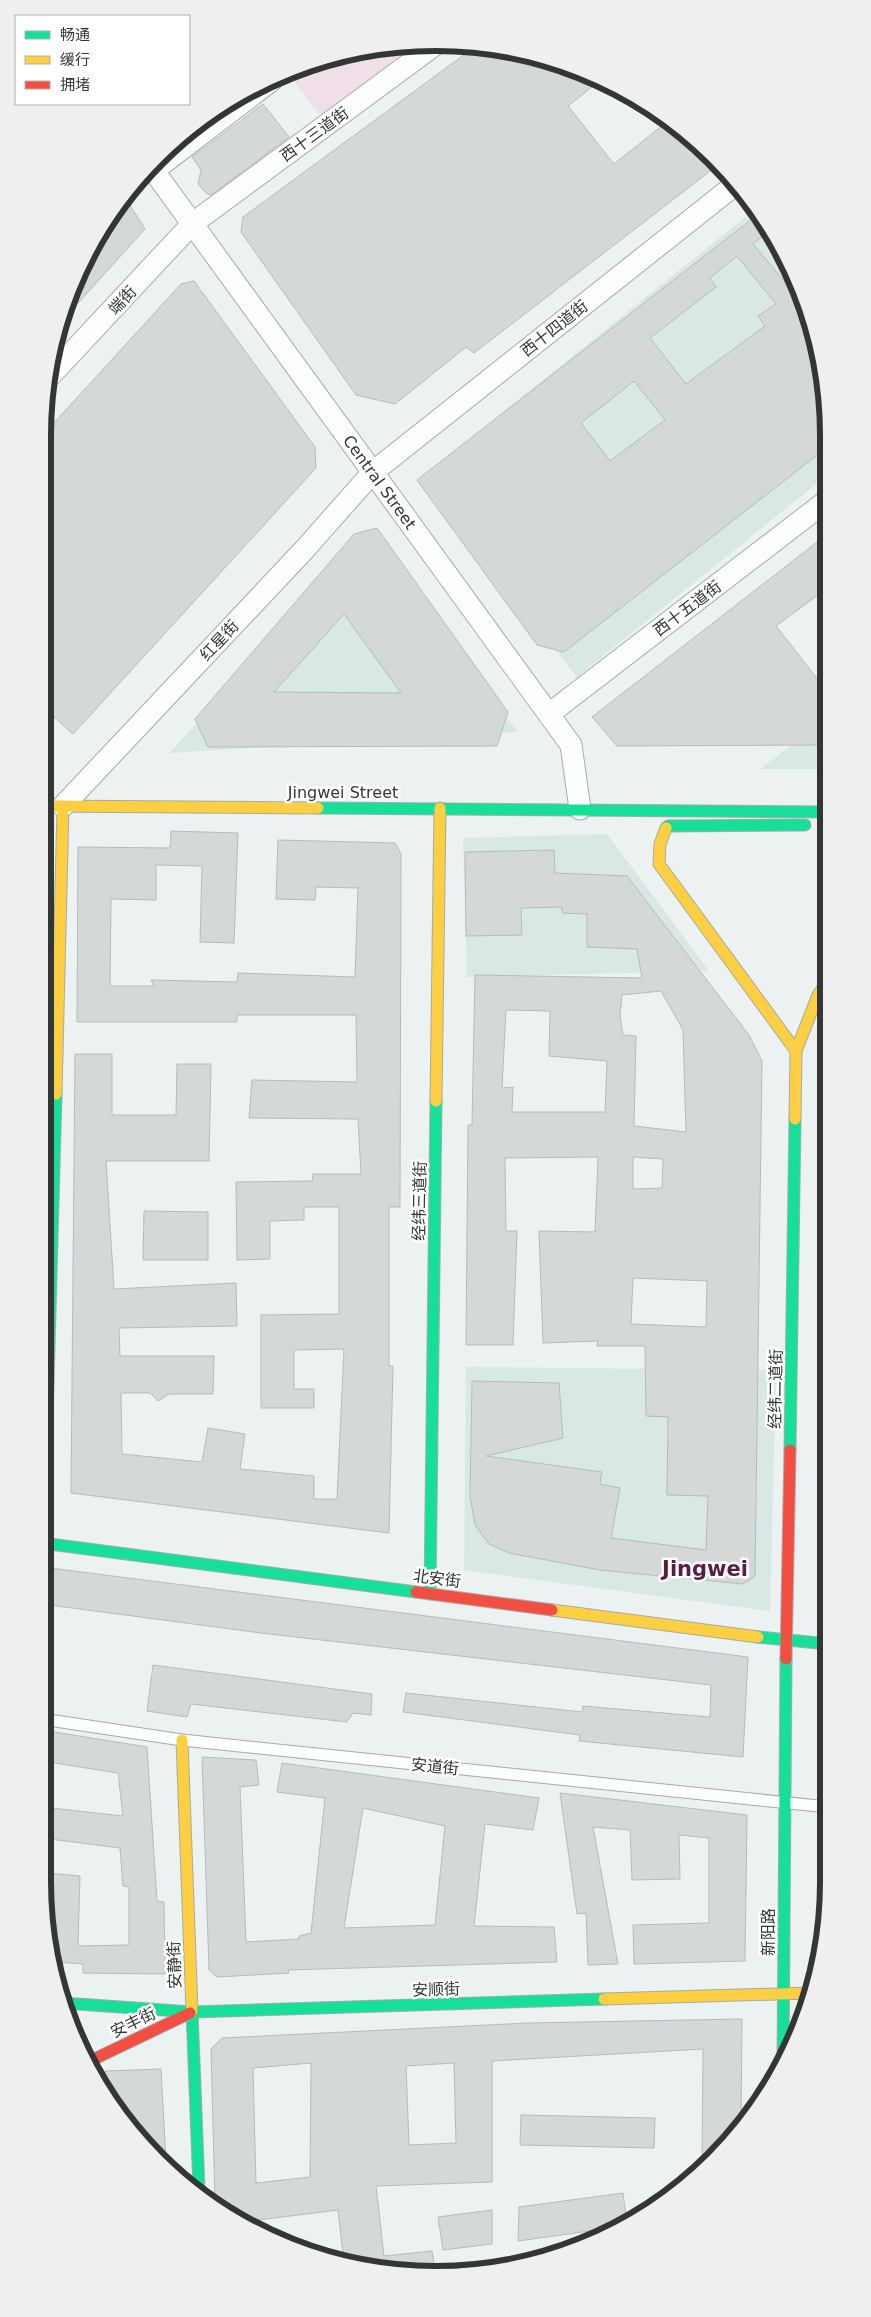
<svg xmlns="http://www.w3.org/2000/svg" width="871" height="2317" font-family="'DejaVu Sans','Noto Sans SC',sans-serif">
<style>
.built{fill:#d9e8e5}
.green{fill:#f0dfe9}
.building{fill:#d4d9d8;stroke:#b6bbbb;fill-rule:evenodd}
.lines{fill:none;stroke-linecap:round;stroke-linejoin:round}
.lane-casing{stroke:#a6abaa;stroke-width:13}
.street-casing{stroke:#a6abaa;stroke-width:23}
.fast-casing{stroke:#a6abaa;stroke-width:13}
.slow-casing{stroke:#a6abaa;stroke-width:13}
.jam-casing{stroke:#a6abaa;stroke-width:13}
.lane{stroke:#fcfdfd;stroke-width:11}
.street{stroke:#fcfdfd;stroke-width:21}
.fast{stroke:#16e098;stroke-width:11}
.slow{stroke:#ffcf43;stroke-width:11}
.jam{stroke:#f24e42;stroke-width:11}
.labels{text-anchor:middle;stroke-width:5;stroke-linejoin:round;paint-order:stroke}
.street-label{font-size:16px;fill:#323736;stroke:#fff}
.district-label{font-size:21px;font-weight:bold;fill:#591d44;stroke:#fff}
.rim{fill:none;stroke:#323736;stroke-width:6}
</style>
<rect width="100%" height="100%" fill="#ebf2f1"/>
<g class="built">
<path d="M754 210 788 262 825 384V477L577 677 419 480Z"/>
<path d="M370 540 518 732 169 753Z"/>
<path d="M826 720V769H760Z"/>
<path d="M607 834 709 971 467 977 463 838Z"/>
<path d="M466 1367 776 1370 770 1611 464 1570Z"/>
</g>
<path class="green" d="M414 45 321 116 289 75C316 54 380 46 414 45Z"/>
<g class="building">
<path d="M476 46 537 56 597 83 568 106 614 164 668 121 718 165 474 353 466 347 395 404 356 395 241 232 243 217Z"/>
<path d="M263 104 289 137 211 195 207 194 198 184 201 170 192 157Z"/>
<path d="M124 196 145 229 61 322 83 261Z"/>
<path d="M757 215 768 232 753 244 794 293 797 291 825 384V449L564 652 537 645 417 480ZM737 256 776 304 758 316 765 326 686 384 650 338 716 287 710 278ZM634 381 665 420 610 461 581 423Z"/>
<path d="M194 281 315 447 316 468 73 734 42 706 43 435 181 284Z"/>
<path d="M377 528 508 712 497 746 208 747 195 719 354 534ZM344 614 401 693 274 692Z"/>
<path d="M825 536 826 589 776 626 826 690V745L617 746 592 717Z"/>
<path d="M171 831 238 833 234 943 200 942 202 866 156 865V900L111 899 110 986H154L151 980 237 982 238 973 355 977 358 888 316 887 315 900 276 899 278 840 395 843 401 854 400 1207H389V1366H393L389 1533 71 1493 75 1054H112V1115H176L177 1064H211L209 1161H106L114 1289 236 1283 237 1326 119 1328 120 1356H214L213 1394H169L158 1401 150 1393H121L122 1454 202 1462 208 1428 245 1434 240 1469 314 1476V1499H337L344 1349 294 1350V1389H314V1408H261V1315L339 1314V1207H304V1220L270 1221V1259L237 1260 236 1182 312 1181 313 1174H361L358 1119 249 1118 252 1080 357 1082 356 1015H237V1022H77L78 847 170 848Z"/>
<path d="M554 850 555 873 627 876 749 1035 762 1061 755 1576 743 1584 600 1570 509 1553 489 1544 475 1525 470 1496 472 1381 559 1383 563 1438 486 1456 602 1472 600 1484 620 1488 611 1538 706 1550 708 1496 667 1495 668 1417 646 1416 645 1346H597L598 1341 543 1343 539 1231 595 1232 598 1157 505 1158 506 1231H517L513 1345H466L468 1125H472L475 975 642 978 637 949 587 947V914L562 913V907L521 908 522 935 466 936 465 852ZM661 991 683 1030 686 1132 634 1126 636 1036 623 1035 620 1016 622 995ZM506 1010 550 1011 549 1056 607 1061 605 1112H512L513 1087 502 1088ZM633 1157 663 1159 662 1188 633 1189ZM633 1278 707 1281 706 1327 631 1324Z"/>
<path d="M144 1211 208 1212V1260H143Z"/>
<path d="M42 1567 748 1657 743 1757 579 1741 580 1735 403 1712 406 1693 582 1712 583 1706 710 1717 711 1685 261 1633 42 1604Z"/>
<path d="M153 1665 372 1694 371 1715 353 1713 347 1722 191 1704 187 1717 147 1711Z"/>
<path d="M42 1730 147 1747 157 1901 164 1902 165 1974 83 1973V1964L56 1962 45 1894 46 1873 80 1876 78 1946 129 1945V1887L123 1886 120 1848 42 1838V1807L123 1816 118 1773 42 1761Z"/>
<path d="M202 1757 256 1760 259 1785 240 1787 246 1942 299 1939V1936L311 1933 325 1798 277 1792 282 1763 539 1798 533 1830 485 1824 474 1926 554 1927 557 1962 288 1970 289 1973 217 1977 209 1970ZM363 1808 445 1826 435 1925 344 1928Z"/>
<path d="M560 1793 747 1815 745 1961 634 1964 633 1925 709 1923V1838L679 1835 680 1879 632 1880 630 1830 593 1827 618 1964 588 1965 586 1913 577 1914Z"/>
<path d="M742 2019 741 2127 702 2163 703 2049 492 2061V2182L376 2186 384 2256 432 2251 435 2269 384 2271 344 2262 338 2210 258 2220V2230L239 2222 215 2202 211 2049 222 2038 528 2023ZM311 2063 310 2177 256 2183 253 2068ZM454 2063 456 2143 409 2145 406 2066Z"/>
<path d="M161 2069 166 2162 140 2140 94 2076 106 2071Z"/>
<path d="M521 2115 655 2118 654 2148 520 2145Z"/>
<path d="M623 2193 627 2223 618 2227 518 2241 519 2207Z"/>
<path d="M492 2210V2244L443 2250 438 2217Z"/>
</g>
<g class="lines">
<defs>
<path id="lane" d="M42 1719 182 1740 828 1807"/>
<g id="street">
<path d="M151 167 571 745 580 809"/>
<path d="M153 171 272 80"/>
<path d="M50 376 192 224 436 44"/>
<path d="M549 714 825 502"/>
<path d="M63 806 304 550 373 472 736 184"/>
</g>
<g id="fast">
<path d="M318 808 826 812"/>
<path d="M666 828 668 826 805 825"/>
<path d="M47 1421 56 1094"/>
<path d="M790 1450 795 1119"/>
<path d="M42 1543 416 1592"/>
<path d="M430 1594 436 1101"/>
<path d="M758 1637 828 1644"/>
<path d="M63 2003 192 2012 604 1999"/>
<path d="M192 2011 199 2189"/>
<path d="M783 2064 786 1659"/>
</g>
<g id="slow">
<path d="M42 806 318 808"/>
<path d="M666 828 660 844 659 864 796 1051"/>
<path d="M56 1094 63 806"/>
<path d="M436 1101 440 808"/>
<path d="M795 1119 796 1051 818 995 826 984"/>
<path d="M552 1610 758 1637"/>
<path d="M182 1740 192 2011"/>
<path d="M604 1999 811 1993"/>
</g>
<g id="jam">
<path d="M44 1543 47 1421"/>
<path d="M416 1592 552 1610"/>
<path d="M786 1659 790 1450"/>
<path d="M88 2062 190 2013"/>
</g>
</defs>
<use href="#lane" class="lane-casing"/>
<use href="#street" class="street-casing"/>
<use href="#fast" class="fast-casing"/>
<use href="#slow" class="slow-casing"/>
<use href="#jam" class="jam-casing"/>
<use href="#lane" class="lane"/>
<use href="#street" class="street"/>
<use href="#fast" class="fast"/>
<use href="#slow" class="slow"/>
<use href="#jam" class="jam"/>
</g>
<g class="labels">
<g class="street-label">
<text transform="translate(314 134) rotate(-36)" y="6">西十三道街</text>
<text transform="translate(122 300) rotate(-47)" y="6">端街</text>
<text transform="translate(554 328) rotate(-38)" y="6">西十四道街</text>
<text transform="translate(380 482) rotate(54)" y="6">Central Street</text>
<text transform="translate(687 608) rotate(-37)" y="6">西十五道街</text>
<text transform="translate(219 640) rotate(-47)" y="6">红星街</text>
<text x="343" y="798">Jingwei Street</text>
<text transform="translate(419 1201) rotate(-89)" y="6">经纬三道街</text>
<text transform="translate(775 1389) rotate(-89)" y="6">经纬二道街</text>
<text transform="translate(437 1578) rotate(7)" y="6">北安街</text>
<text transform="translate(435 1766) rotate(6)" y="6">安道街</text>
<text transform="translate(768 1932) rotate(-90)" y="6">新阳路</text>
<text transform="translate(174 1965) rotate(-92)" y="6">安静街</text>
<text transform="translate(436 1989) rotate(-2)" y="6">安顺街</text>
<text transform="translate(133 2022) rotate(-26)" y="6">安丰街</text>
</g>
<g class="district-label">
<text x="705" y="1576">Jingwei</text>
</g>
</g>
<path d="M0 0H871V2317H0ZM435 51H436A384 384 0 0 1 820 435V1882A384 384 0 0 1 436 2266H435A384 384 0 0 1 51 1882V435A384 384 0 0 1 435 51Z" fill="#efefef" fill-rule="evenodd"/>
<path class="rim" d="M435 51H436A384 384 0 0 1 820 435V1882A384 384 0 0 1 436 2266H435A384 384 0 0 1 51 1882V435A384 384 0 0 1 435 51Z"/>
<rect x="15" y="15" width="175" height="90" fill="#ffffff" stroke="#adafaf"/>
<rect x="25" y="31" width="25" height="8" fill="#16e098" stroke="#adafaf"/>
<text x="60" y="40" font-size="15" fill="#323736">畅通</text>
<rect x="25" y="56" width="25" height="8" fill="#ffcf43" stroke="#adafaf"/>
<text x="60" y="65" font-size="15" fill="#323736">缓行</text>
<rect x="25" y="81" width="25" height="8" fill="#f24e42" stroke="#adafaf"/>
<text x="60" y="90" font-size="15" fill="#323736">拥堵</text>
</svg>
